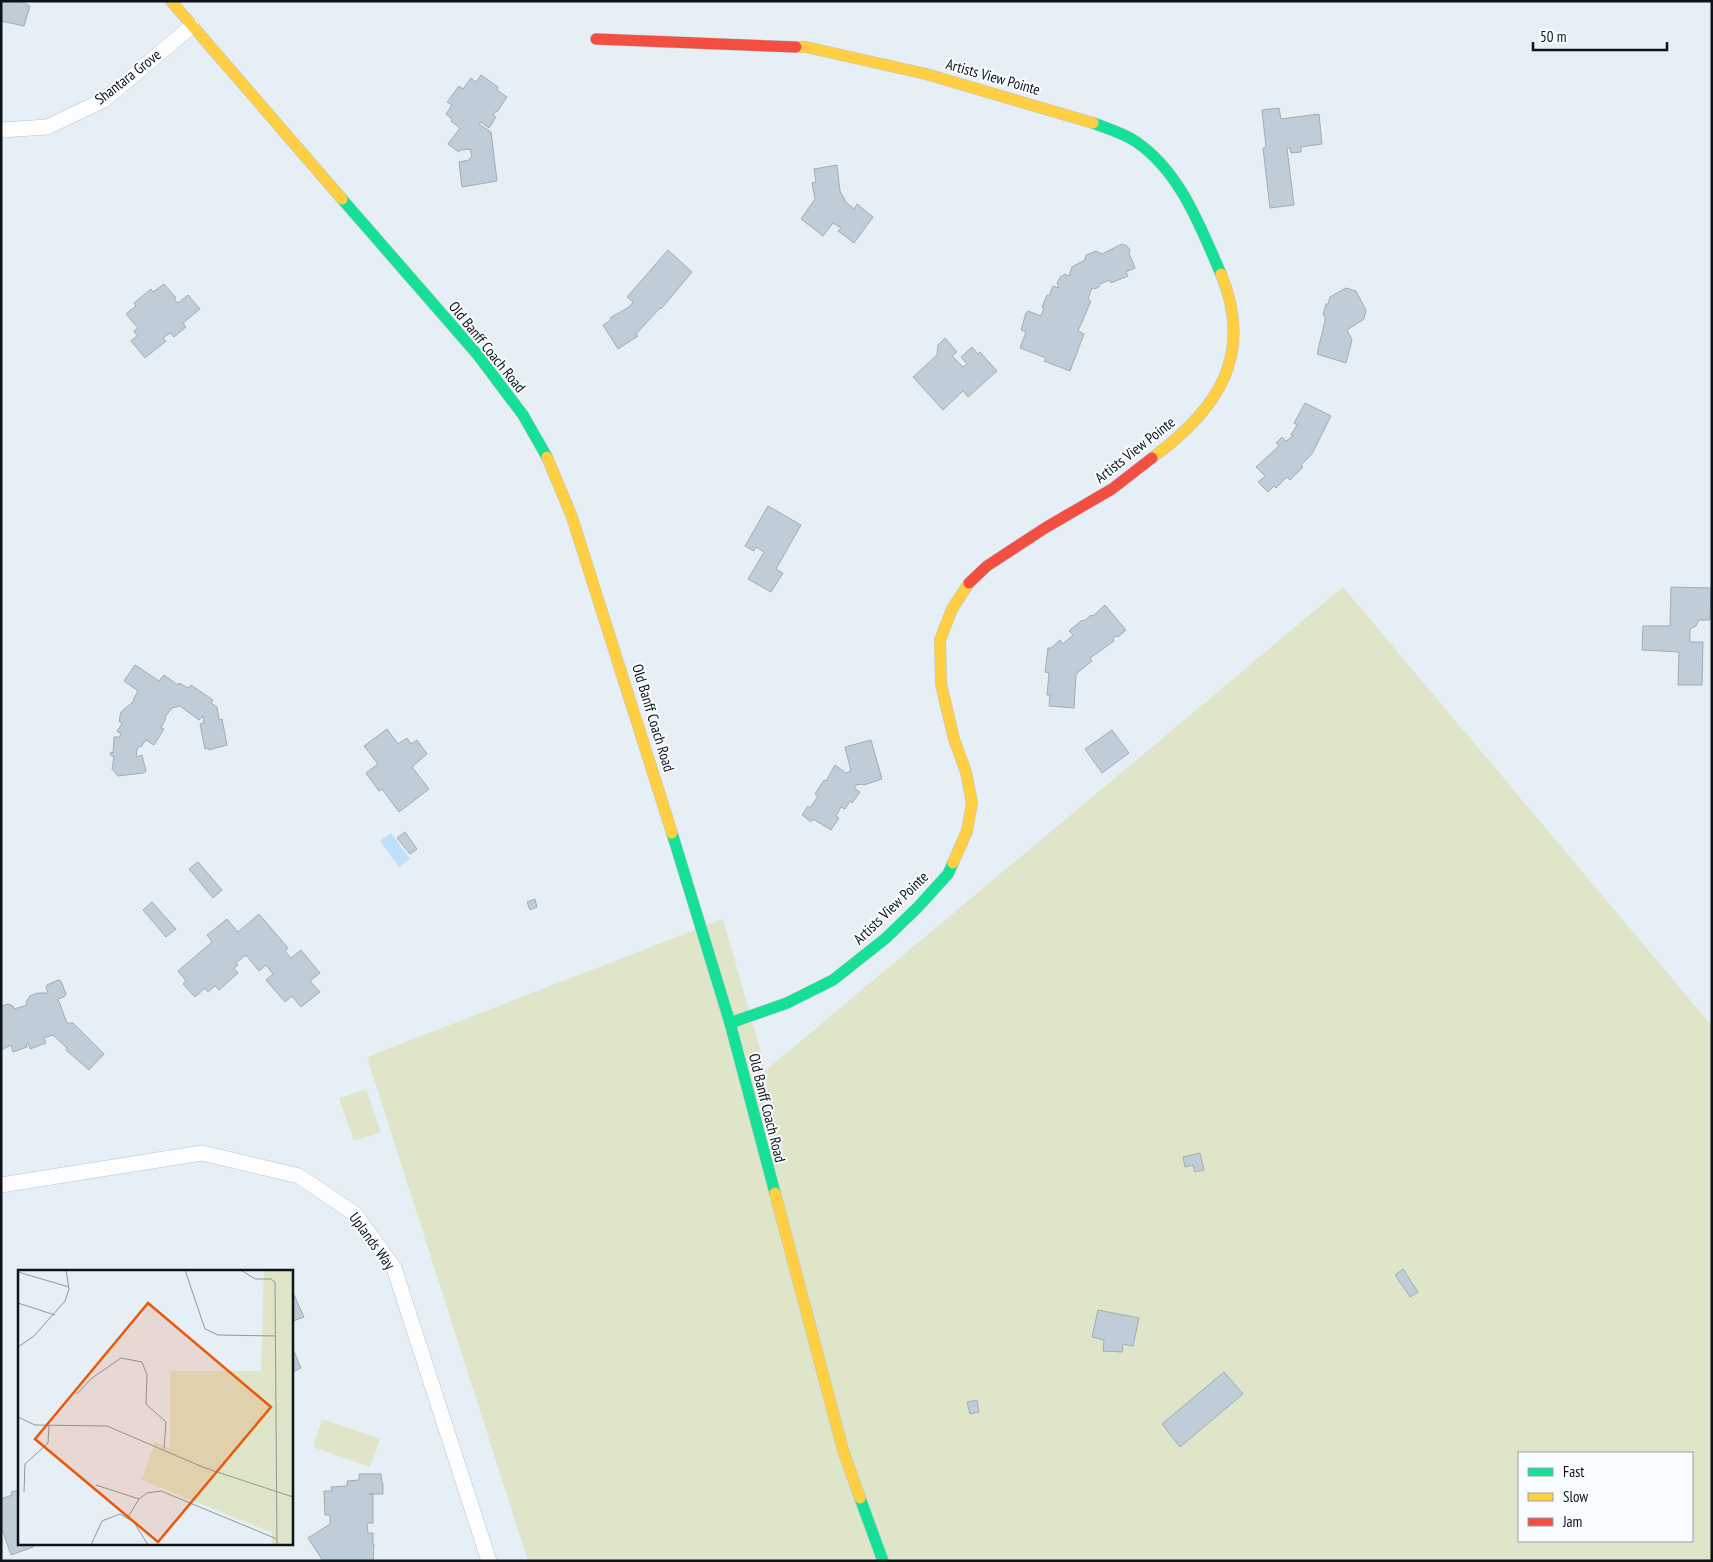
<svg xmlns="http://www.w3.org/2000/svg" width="1713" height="1562" font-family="'PT Sans Narrow',sans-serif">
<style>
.green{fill:#dfe5c8;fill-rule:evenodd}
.water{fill:#bee0f9}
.building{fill:#bfcdd8;stroke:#a4abb1}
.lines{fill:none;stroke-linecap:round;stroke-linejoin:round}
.street-casing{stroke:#bdc4c9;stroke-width:16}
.fast-casing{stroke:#bdc4c9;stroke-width:12}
.slow-casing{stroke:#bdc4c9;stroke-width:12}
.jam-casing{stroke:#bdc4c9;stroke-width:12}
.street{stroke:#fbfdfe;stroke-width:15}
.fast{stroke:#16e098;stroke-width:11}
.slow{stroke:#ffcf43;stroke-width:11}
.jam{stroke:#f24e42;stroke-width:11}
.labels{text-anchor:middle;stroke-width:4;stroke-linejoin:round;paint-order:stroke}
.street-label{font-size:15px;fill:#0d1318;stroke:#f8fcff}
.inset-road{fill:none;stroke:#90979d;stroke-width:1}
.view{fill:#e8590c;fill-opacity:0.15;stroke:#e8590c;stroke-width:2.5}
.inset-edge{fill:none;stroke:#0d1318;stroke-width:2.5}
</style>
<rect width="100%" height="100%" fill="#e7eff6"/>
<g class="green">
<path d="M1343 587 1712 1026V1561H528L367 1057 723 919 766 1070ZM1519 1453H1692V1541H1519Z"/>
<path d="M366 1089 381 1132 354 1141 339 1098Z"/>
<path d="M322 1419 380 1439 370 1467 313 1447Z"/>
</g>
<path class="water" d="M391 833 410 859 399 867 380 841Z"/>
<g class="building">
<path d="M1 1H20L30 6 24 26 1 21Z"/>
<path d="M481 75 498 87 497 90 507 97 497 112 496 111 493 115 496 117 489 128 481 122 479 124 491 132 497 181 462 187 459 162 469 160 472 156 470 149 461 150 459 152 448 144 460 128 451 121 452 119 446 114 452 105 447 102 459 86 463 89 471 78 476 82Z"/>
<path d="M1279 108 1281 119 1319 114 1322 144 1301 147V152L1291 153 1290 148H1287L1294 205 1270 208 1263 148 1266 147 1262 110Z"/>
<path d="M837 165 840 191 846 202 854 209 857 204 873 217 854 243 838 231 841 228 833 223 823 236 801 219 815 199 812 183 816 182 814 169Z"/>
<path d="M1122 244 1127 246 1130 250 1129 253 1135 268 1126 272 1128 276 1111 283 1110 280 1100 284 1099 287 1095 289 1092 288 1088 299 1091 301 1078 331 1084 334 1070 371 1044 361 1046 358 1020 348 1026 332 1021 330 1026 313 1028 311 1041 316 1044 308 1042 307 1047 295 1049 296 1053 286 1059 288 1057 283 1060 277 1065 274 1069 276 1072 267 1085 260 1086 255 1096 251 1102 254Z"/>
<path d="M668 250 692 272 661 309 660 308 636 334 638 336 618 349 603 325 611 320 610 318 629 307 633 302 627 297Z"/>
<path d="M164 284 176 298 174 299 178 303 188 295 200 309 183 323 186 327 174 337 170 333 163 338 166 341 145 358 131 341 137 336 134 331 138 328 126 314 136 306 134 303 151 289 153 292Z"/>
<path d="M1346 288 1356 291 1366 310 1364 319 1347 330 1352 340 1346 363 1317 354 1325 321V315H1323L1326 304H1328L1330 297Z"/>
<path d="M945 338 957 352 952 356 963 367 967 364 961 357 972 347 978 354 980 352 997 371 968 397 963 391 943 410 913 377 937 355 938 345Z"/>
<path d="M1305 403 1331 416 1312 454 1301 465 1303 467 1290 480 1287 477 1276 488 1274 486 1268 492 1258 482 1265 476 1256 467 1279 446 1276 443 1282 437 1286 441 1293 436 1291 435 1297 425 1294 423Z"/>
<path d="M768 506 801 525 776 569 783 573 771 592 748 579 764 552 756 547 754 551 745 546Z"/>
<path d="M1671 587 1711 588 1710 620H1699L1696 626 1690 629V642H1703L1702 685H1678L1679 652 1642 650 1643 626H1670Z"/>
<path d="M1105 605 1126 630 1118 637 1116 636 1113 639 1114 641 1090 658 1092 661 1076 674 1074 708 1049 706 1050 695H1047L1049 673 1045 672 1048 648H1051L1060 640 1063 644 1073 635 1069 631 1082 620 1084 621 1091 615 1093 616Z"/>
<path d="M135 665 159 681 164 675 178 685 179 683 188 688 191 685 213 700 211 703 217 707 219 720 222 719 227 745 209 750V748L205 749 200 724 204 723 203 716 199 720 180 706 172 708 165 717 166 718 161 728 164 729 154 745 146 740 141 747 139 746 137 750 136 757 142 755 146 771 143 773 118 776 112 769 114 757 110 755 111 752 113 753 114 737H119L121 734 117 731 122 724 119 721 121 712 134 701 133 700 138 691 124 681Z"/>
<path d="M387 729 398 744 407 738 411 744 417 740 427 754 412 767 429 789 399 812 382 789 379 791 366 773 378 764 364 746Z"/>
<path d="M1112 730 1129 753 1102 773 1085 749Z"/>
<path d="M871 740 882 779 864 785 863 784 856 785 854 788 860 792 852 803 850 801 845 809 841 807 836 816 839 818 831 830 813 819 811 822 802 815 808 806 810 808 818 796 815 794 824 780 826 781 835 765 846 773 851 771 845 747Z"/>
<path d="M405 832 417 849 410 854 397 838Z"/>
<path d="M198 862 222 890 213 898 189 869Z"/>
<path d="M535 899 537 907 530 910 527 902Z"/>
<path d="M152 902 176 929 166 937 143 910Z"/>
<path d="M259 914 288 948 285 951 291 958 301 950 320 973 310 981 320 992 301 1007 292 996 285 1002 266 980 273 974 266 965 259 971 246 955 236 963 238 965 234 968 238 973 219 990 215 986 208 992 205 988 195 997 183 984 186 981 178 971 212 942 207 935 227 919 238 932Z"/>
<path d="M58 980 61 981 66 994 64 997 58 999 67 1023H73L104 1054 89 1070 66 1050 67 1048 53 1035 44 1038 46 1043 30 1049 28 1043 26 1044 27 1047 13 1052 11 1045 1 1050V1006L8 1004 13 1006 14 1009 27 1005 26 1002 30 996 37 993H48L46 987 47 985Z"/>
<path d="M1200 1153 1204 1170 1195 1172 1193 1165 1185 1167 1183 1157Z"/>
<path d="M1403 1269 1418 1292 1410 1297 1395 1275Z"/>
<path d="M291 1288 304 1317 291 1322Z"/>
<path d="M1098 1310 1139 1318 1133 1346 1123 1344 1122 1352 1103 1351 1104 1340 1092 1337Z"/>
<path d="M292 1347 301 1368 291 1373V1347Z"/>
<path d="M1224 1372 1243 1394 1180 1447 1162 1424Z"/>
<path d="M977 1400 979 1412 970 1414 967 1402Z"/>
<path d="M359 1474H381L382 1483H383V1494H369H373V1523H367L368 1533H373V1544H374L373 1561H323L308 1538 330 1524V1515H325L324 1491H332L331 1487 347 1486V1481L359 1480Z"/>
<path d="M19 1490V1543H32L33 1547 11 1555 1 1526V1499L12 1495 11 1492Z"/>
</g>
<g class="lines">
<defs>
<g id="street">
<path d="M1 130 47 127 104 100 192 26"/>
<path d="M1 1185 202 1153 299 1176 355 1214 394 1268 489 1561"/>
</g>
<g id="fast">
<path d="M1093 123C1106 128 1123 133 1135 141 1180 171 1200 226 1221 274"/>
<path d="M342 199 477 354 523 415 547 457"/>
<path d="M672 833 730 1023 775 1193"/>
<path d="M730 1023 787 1003 833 980 886 938 918 907 948 874 953 863"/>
<path d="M860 1498 883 1561"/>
</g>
<g id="slow">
<path d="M171 1 342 199"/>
<path d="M796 47H806L926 74 1093 123"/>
<path d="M547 457 572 517 672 833"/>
<path d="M1152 458C1217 410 1255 356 1221 274"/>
<path d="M953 863 967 831 972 803 966 772 954 739 941 684 940 640 952 609 969 583"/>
<path d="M775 1193 843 1450 860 1498"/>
</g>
<g id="jam">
<path d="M596 39 796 47"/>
<path d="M969 583 987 566 1045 528 1112 489 1152 458"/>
</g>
</defs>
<use href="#street" class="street-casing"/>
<use href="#fast" class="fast-casing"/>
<use href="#slow" class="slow-casing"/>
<use href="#jam" class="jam-casing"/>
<use href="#street" class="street"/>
<use href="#fast" class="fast"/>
<use href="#slow" class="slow"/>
<use href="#jam" class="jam"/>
</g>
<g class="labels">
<g class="street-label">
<text transform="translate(128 77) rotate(-38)" y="5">Shantara Grove</text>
<text transform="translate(993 77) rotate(16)" y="5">Artists View Pointe</text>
<text transform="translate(487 347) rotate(51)" y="5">Old Banff Coach Road</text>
<text transform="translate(1135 450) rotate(-38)" y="5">Artists View Pointe</text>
<text transform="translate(653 718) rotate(73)" y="5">Old Banff Coach Road</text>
<text transform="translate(891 908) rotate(-44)" y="5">Artists View Pointe</text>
<text transform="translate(767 1108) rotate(76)" y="5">Old Banff Coach Road</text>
<text transform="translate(372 1241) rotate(54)" y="5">Uplands Way</text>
</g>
</g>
<g transform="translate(18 1270)">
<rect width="275" height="275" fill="#e7eff6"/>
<path d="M246 0H275V275H254V263L124 210 137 172 152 178V101H243Z" fill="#dfe5c8"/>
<path class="inset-road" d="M167 0 187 59 200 65 258 66M223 0 237 9H253L257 12 259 275M0 2 51 17M0 33 37 45M0 77 16 66 47 31 51 19 48 0M59 124 74 108 103 88 124 92 129 105 128 134 148 152 146 179M0 147 17 155 89 156 187 198 275 227M78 215 121 229M6 222 7 194 30 173 31 155M110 247 121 229 129 223 143 221 259 269M73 275 84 251 102 244 116 252 130 275"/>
<path class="view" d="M130 33 253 137 140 272 17 169Z"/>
<rect width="275" height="275" class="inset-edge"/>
</g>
<rect width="1713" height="1562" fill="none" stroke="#0d1318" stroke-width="5"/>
<rect x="1518" y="1452" width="175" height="90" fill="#f8fcff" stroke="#9a9fa3"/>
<rect x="1528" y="1468" width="25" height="8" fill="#16e098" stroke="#9a9fa3"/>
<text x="1563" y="1477" font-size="15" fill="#0d1318">Fast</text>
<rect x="1528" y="1493" width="25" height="8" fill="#ffcf43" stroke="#9a9fa3"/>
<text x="1563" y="1502" font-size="15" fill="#0d1318">Slow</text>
<rect x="1528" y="1518" width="25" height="8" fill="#f24e42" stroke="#9a9fa3"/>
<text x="1563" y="1527" font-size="15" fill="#0d1318">Jam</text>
<path d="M1533 42v8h134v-8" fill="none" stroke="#0d1318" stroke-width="2.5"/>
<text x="1540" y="42" font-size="15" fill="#0d1318" stroke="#f8fcff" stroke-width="4" paint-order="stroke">50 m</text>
</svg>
